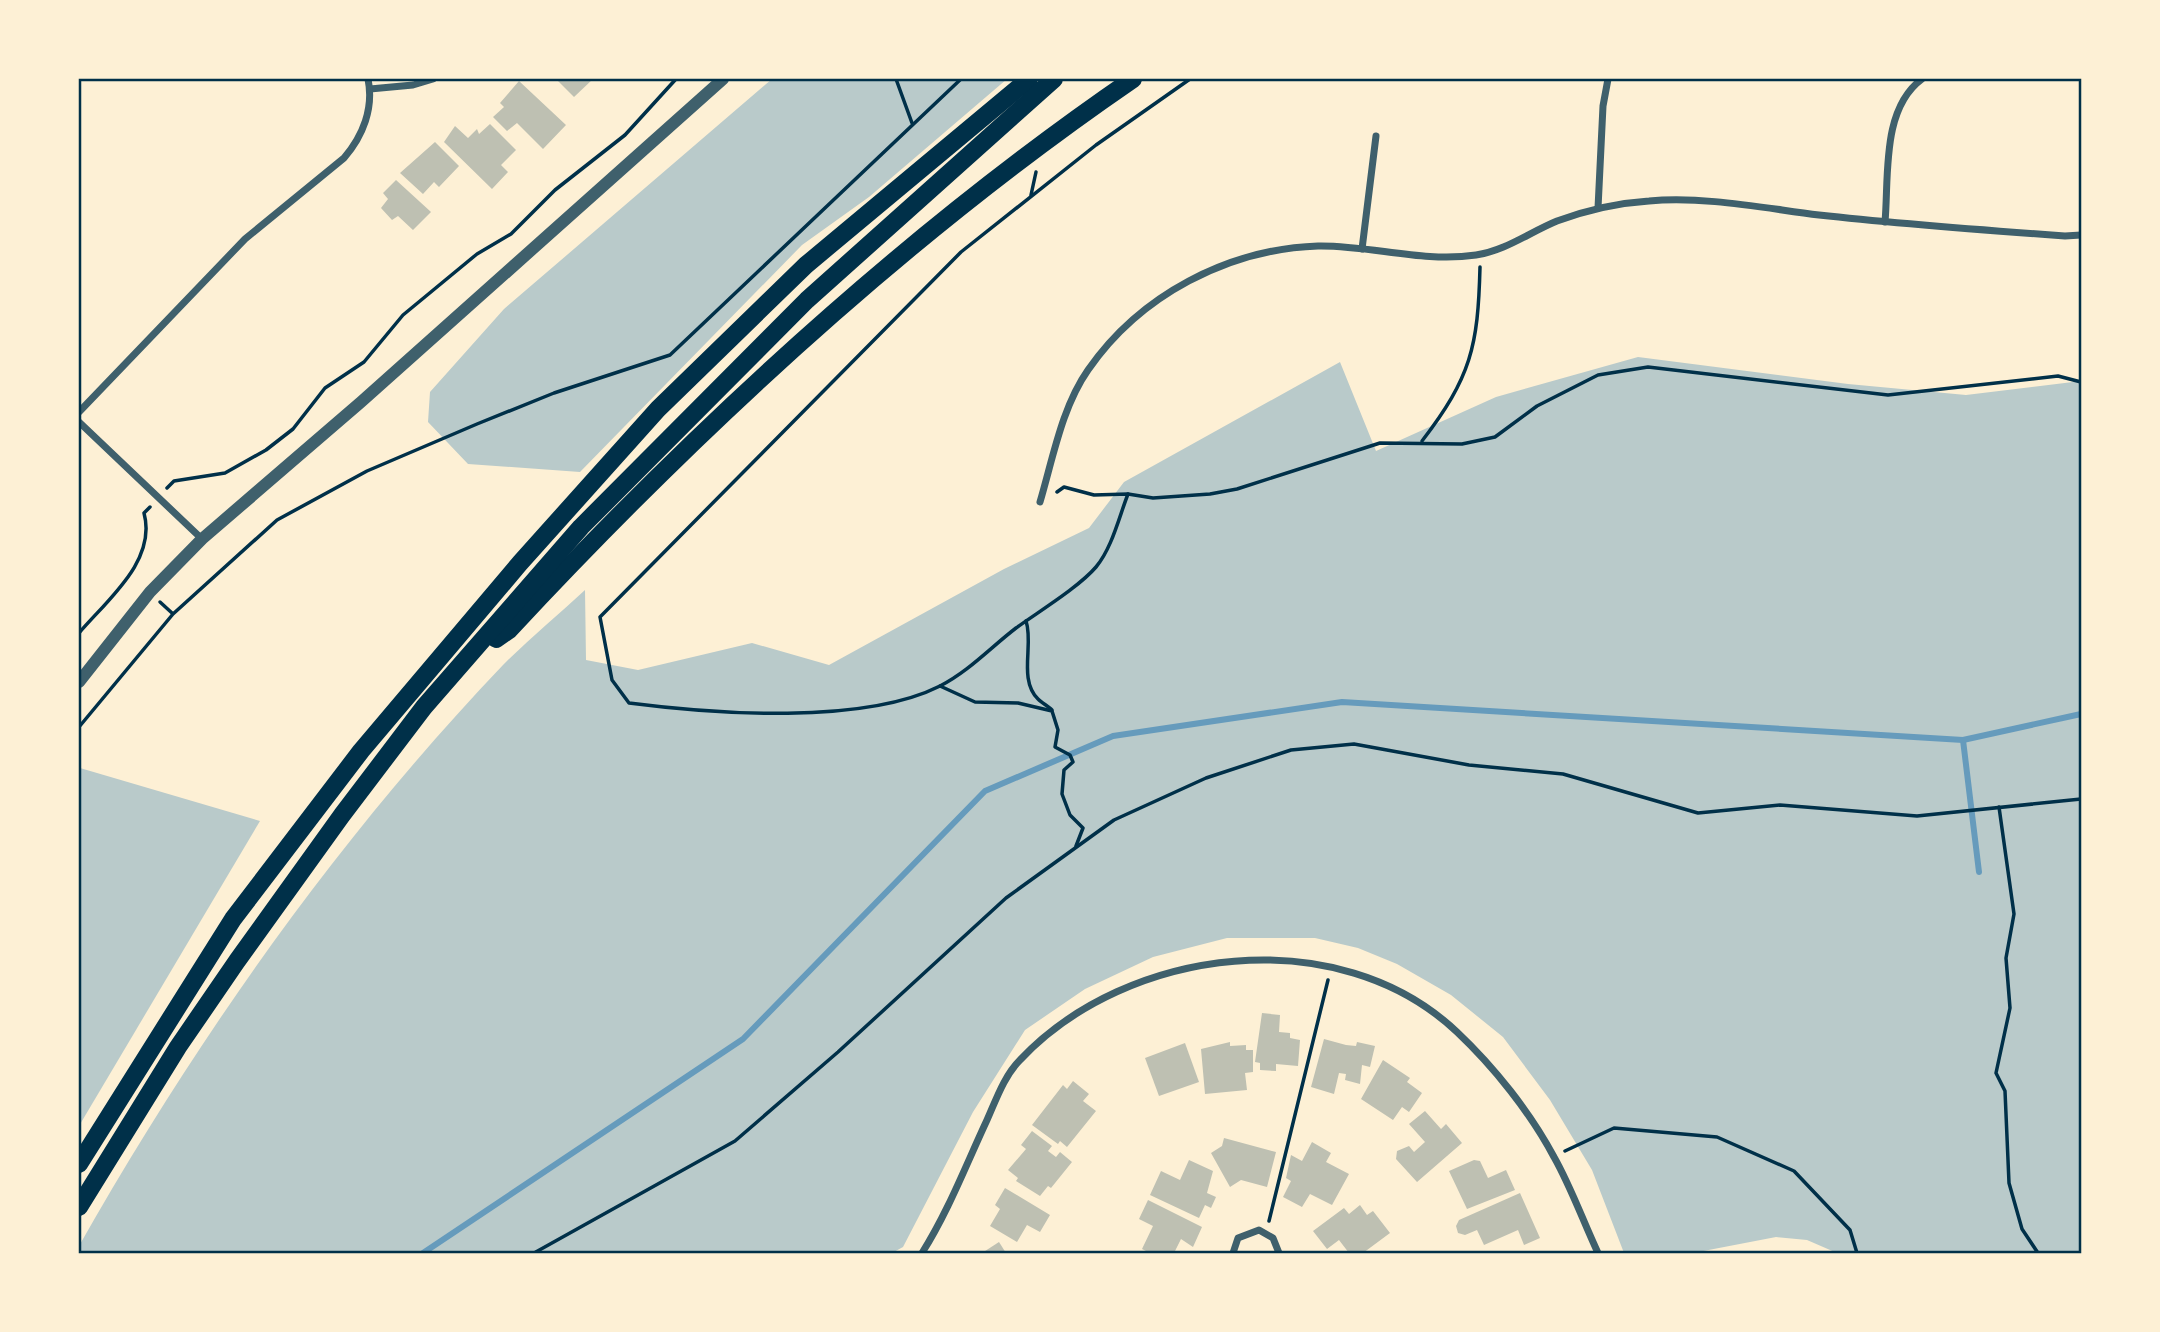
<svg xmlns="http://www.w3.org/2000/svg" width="2160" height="1332" font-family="Raleway,sans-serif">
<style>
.green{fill:#b9caca}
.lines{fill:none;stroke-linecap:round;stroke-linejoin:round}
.stream{stroke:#669bbc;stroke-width:6}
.building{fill:#bec0b2}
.path{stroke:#003049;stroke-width:3.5}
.minor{stroke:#3f606c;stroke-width:7}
.tertiary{stroke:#3f606c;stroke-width:12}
.trunk{stroke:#003049;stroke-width:18}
.neatline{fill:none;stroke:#003049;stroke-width:2.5}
</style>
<rect width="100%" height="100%" fill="#fdf0d5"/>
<g class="green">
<path d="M772 79H1007L869 197 802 245 580 472 468 464 428 422 430 392 504 309Z"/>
<path d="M1638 357 1848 384 1966 395 2081 381V1253H1837L1807 1240 1776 1237 1693 1253H1624L1592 1170 1550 1100 1503 1037 1451 995 1397 964 1358 948 1315 938H1227L1153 957 1085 989 1025 1030 973 1112 903 1247 892 1253H79V1246C197 1038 337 839 503 665 529 639 558 615 585 590L586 660 638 670 752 643 829 665 1004 569 1089 528 1124 482 1340 362 1376 451 1496 397Z"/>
<path d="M80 768 260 821 79 1126V770Z"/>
</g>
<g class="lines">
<g class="stream">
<path d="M1963 740 1979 872"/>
<path d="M423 1253 743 1039 985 791 1113 736 1342 702 1963 740 2081 714"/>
</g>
</g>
<g class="building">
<path d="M556 79H593L574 97Z"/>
<path d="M519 81 566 125 543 149 517 123 507 131 493 117 504 107 500 103Z"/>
<path d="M490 124 516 150 501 165 508 172 492 189 444 142 455 126 468 138 477 129 479 134Z"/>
<path d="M435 142 459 166 439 187 434 182 423 194 400 173Z"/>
<path d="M396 180 431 212 413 230 398 216 392 220 381 208 388 199 383 193Z"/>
<path d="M1262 1013 1280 1015 1279 1032 1290 1033V1038L1300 1040 1298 1066 1276 1064V1071L1260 1070V1063L1255 1062Z"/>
<path d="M1324 1039 1346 1045 1356 1046 1357 1042 1375 1046 1370 1067 1362 1065 1360 1084 1345 1080 1346 1074 1339 1073 1334 1094 1311 1087Z"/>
<path d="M1230 1042V1046L1246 1045V1050H1253V1072L1245 1073 1247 1090 1205 1094 1201 1049Z"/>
<path d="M1185 1043 1199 1082 1159 1096 1145 1058Z"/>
<path d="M1383 1060 1410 1078 1407 1082 1422 1093 1409 1112 1402 1107 1393 1120 1361 1099Z"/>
<path d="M1073 1081 1089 1094 1083 1101 1096 1111 1067 1147 1060 1141 1058 1144 1032 1125 1063 1085 1067 1089Z"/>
<path d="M1425 1111 1441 1129 1446 1124 1462 1143 1417 1182 1396 1159 1397 1151 1409 1146 1414 1152 1425 1142 1409 1124Z"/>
<path d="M1032 1131 1052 1146 1048 1151 1056 1157 1060 1152 1072 1162 1051 1188 1048 1186 1040 1196 1016 1181 1018 1178 1008 1170 1026 1149 1021 1145Z"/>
<path d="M1224 1138 1276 1152 1267 1187 1241 1180 1230 1187 1211 1153 1222 1146Z"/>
<path d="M1312 1142 1331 1153 1326 1162 1349 1174 1332 1205 1310 1194 1302 1207 1283 1197 1291 1181 1286 1178 1291 1155 1302 1161Z"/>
<path d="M1189 1160 1213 1171 1207 1193 1216 1197 1211 1208 1205 1205 1199 1218 1150 1195 1161 1171 1180 1180Z"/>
<path d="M1474 1160 1480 1161 1488 1178 1506 1170 1515 1190 1467 1209 1449 1171Z"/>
<path d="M1005 1188 1050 1215 1040 1232 1027 1225 1017 1242 990 1226 1000 1209 995 1205Z"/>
<path d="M1520 1193 1540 1238 1524 1245 1518 1230 1484 1245 1477 1230 1465 1235 1458 1233 1456 1226 1459 1220Z"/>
<path d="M1148 1200 1202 1227 1193 1247 1181 1239 1174 1253H1150L1142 1249 1153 1226 1139 1219Z"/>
<path d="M1360 1205 1367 1215 1373 1211 1390 1233 1363 1253H1349L1339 1240 1327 1249 1313 1231 1344 1208 1349 1214Z"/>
<path d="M999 1242 1006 1253H982Z"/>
</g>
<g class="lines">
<g class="path">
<path d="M896 79 912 123"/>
<path d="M1031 195 1036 172"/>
<path d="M1422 441C1471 377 1478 347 1480 267"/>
<path d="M167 488 174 481 225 473 266 450 293 429 325 388 364 362 403 315 477 254 511 234 555 190 625 135 676 79"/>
<path d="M1057 492 1064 487 1094 495 1128 494C1119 517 1112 548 1096 567 1079 587 1038 612 1016 628 990 648 969 671 940 686 863 725 714 714 629 703L612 680 600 617 961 252 1096 145 1190 79"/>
<path d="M1128 494 1153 498 1210 494 1237 489 1380 443 1462 444 1495 437 1537 406 1598 375 1648 367 1888 395 2058 376 2081 382"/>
<path d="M160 602 172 613"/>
<path d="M1026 621C1034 644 1018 679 1038 699 1042 703 1048 706 1052 710"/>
<path d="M79 633C107 600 157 561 144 513L150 507"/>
<path d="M940 686 975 702 1018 703 1052 711 1058 730 1055 747 1070 755 1073 762 1064 770 1062 794 1070 815 1083 828 1076 846"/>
<path d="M79 727 173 614 277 520 367 471 477 424 554 393 670 355 961 79"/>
<path d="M1999 807 2014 914 2006 958 2010 1008 1996 1073 2005 1091 2009 1183 2022 1229 2038 1253"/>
<path d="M1565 1151 1614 1128 1717 1137 1794 1171 1850 1230 1857 1253"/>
<path d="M1269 1221 1328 980"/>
<path d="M534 1253 735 1141 838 1052 1006 898 1114 820 1206 778 1291 750 1354 744 1469 765 1563 774 1698 813 1780 805 1917 816 2081 799"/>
</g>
<g class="minor">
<path d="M370 89 413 85 433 79"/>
<path d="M1598 208 1603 106 1608 79"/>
<path d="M1885 222C1889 177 1881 109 1922 79"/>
<path d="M1362 249 1376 136"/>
<path d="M79 412 245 239 344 158C363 136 374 108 368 79"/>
<path d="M79 422 202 539"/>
<path d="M1040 502C1053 458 1062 407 1088 370 1140 295 1228 249 1318 246 1371 245 1422 263 1476 255 1505 251 1530 232 1557 221 1587 210 1617 203 1649 201 1704 196 1763 208 1819 215 1900 224 1982 230 2065 236L2081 235"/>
<path d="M922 1253C948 1212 966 1165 987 1120 996 1100 1004 1076 1020 1060 1127 946 1339 920 1457 1032 1494 1067 1530 1112 1554 1157 1571 1187 1583 1221 1598 1253"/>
<path d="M1233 1253 1238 1238 1259 1230 1273 1238 1279 1253"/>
</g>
<path class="tertiary" d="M79 682 150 592 202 539 361 402 723 79"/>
<g class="trunk">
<path d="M496 639 509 630C698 427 904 236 1133 79"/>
<path d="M79 1164 233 919 361 751 520 563 658 409 806 265 1029 79"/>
<path d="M79 1207 178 1047 237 961 342 815 424 707 581 527 807 300 1054 79"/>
</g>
</g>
<rect width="2160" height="1332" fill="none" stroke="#fdf0d5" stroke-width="161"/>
<rect x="80" y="80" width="2000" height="1172" class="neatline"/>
</svg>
